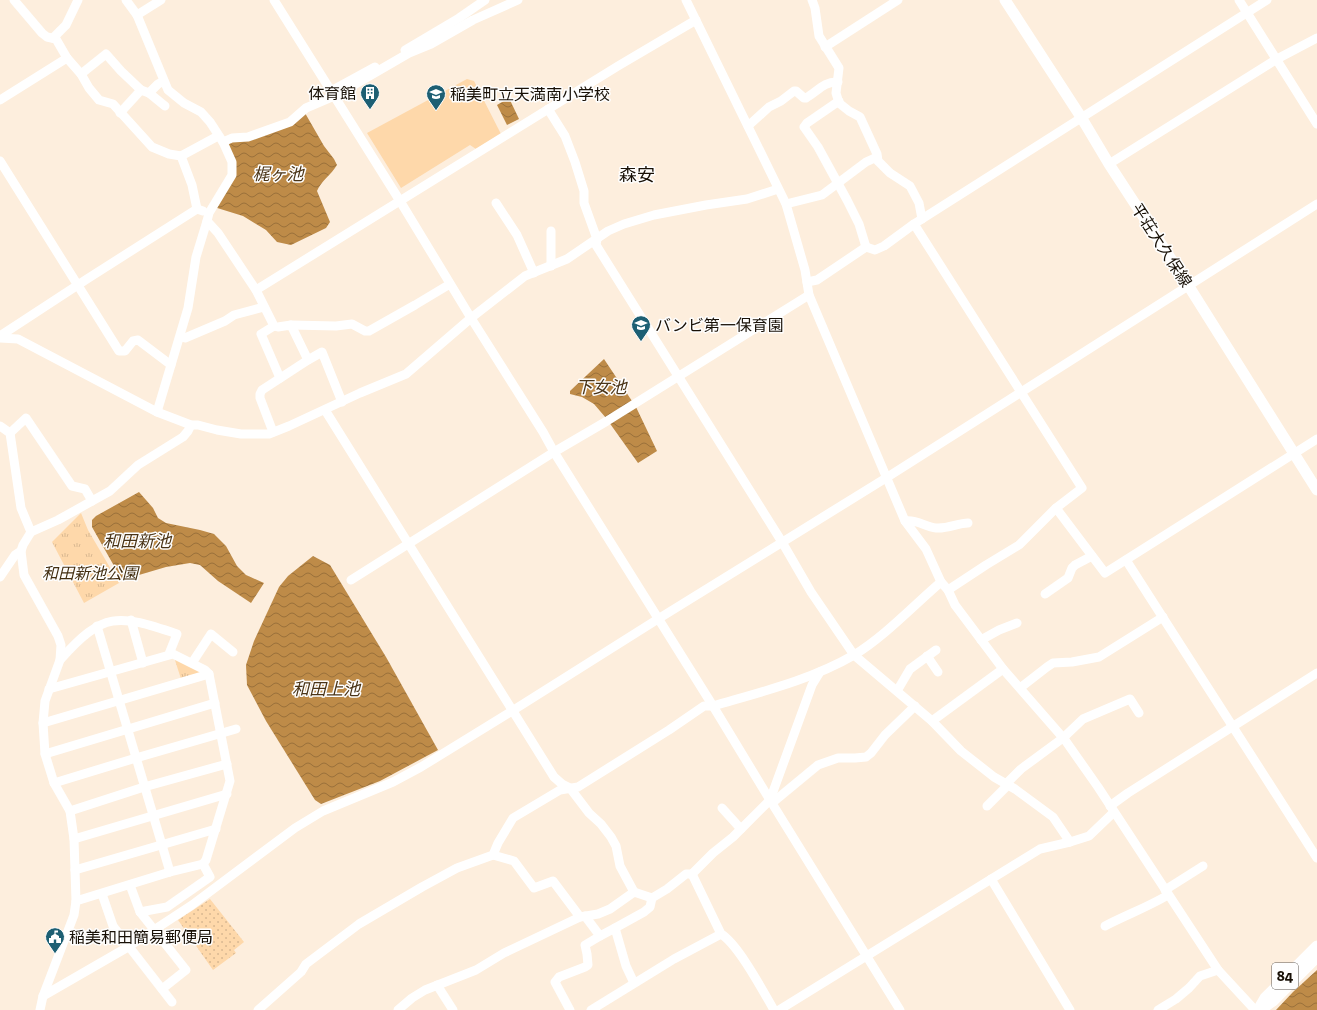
<svg xmlns="http://www.w3.org/2000/svg" width="1317" height="1010" font-family="'Zilla Slab','Noto Sans JP',serif">
<style>
.grass{fill:url(#grass-dots)}
.park{fill:url(#park-tufts)}
.pitch{fill:#fed8aa}
.water{fill:url(#water-waves)}
.lines{fill:none;stroke-linecap:round;stroke-linejoin:round}
.minor{stroke:#fff;stroke-width:9}
.major{stroke:#fff;stroke-width:11}
.labels{text-anchor:middle;stroke-width:3;stroke-linejoin:round;paint-order:stroke}
.shield{fill:#fefefe;stroke:#5d5750;stroke-width:1}
.shield-label{font-size:15px;font-weight:bold;fill:#181006}
.poi-label{font-size:16px;fill:#181006;stroke:#fefefe;text-anchor:start}
.street-label{font-size:16px;fill:#181006;stroke:#fefefe}
.park-label{font-size:16px;font-style:italic;fill:#432e10;stroke:#fefefe}
.water-label{font-size:17px;font-style:italic;fill:#4a3417;stroke:#fefefe}
.quarter-label{font-size:18px;fill:#181006;stroke:#fefefe}
</style>
<defs>
<pattern id="grass-dots" width="8" height="8" patternUnits="userSpaceOnUse"><rect width="8" height="8" fill="#fed8aa"/><path d="M2 2h.1M6 6h.1" fill="none" stroke="#d9b891" stroke-width="1.8" stroke-linecap="round"/></pattern>
<pattern id="park-tufts" width="24" height="20" patternUnits="userSpaceOnUse"><rect width="24" height="20" fill="#fed8aa"/><path d="M3 7l-1-3M5 7V3M7 7l1-3M15 17l-1-3M17 17v-4M19 17l1-3" fill="none" stroke="#d9b891"/></pattern>
<pattern id="water-waves" width="16" height="10" patternUnits="userSpaceOnUse"><rect width="16" height="10" fill="#be8b48"/><path d="M0 5q4-4 8 0t8 0" fill="none" stroke="#99703a"/></pattern>
</defs>
<rect width="100%" height="100%" fill="#fdeedd"/>
<path class="grass" d="M210 899 244 942 234 950 236 953 213 970 178 920Z"/>
<g class="park">
<path d="M81 513 88 530 119 583 84 603 52 542Z"/>
<path d="M173 654 205 670 182 682Z"/>
</g>
<path class="pitch" d="M467 79 474 81 501 134 476 149 470 145 401 188 367 133Z"/>
<g class="water">
<path d="M509 98 519 119 507 125 497 105Z"/>
<path d="M305 113 324 146 334 159 337 165C331 175 321 181 317 191L330 222 326 228 291 245 277 242 266 230 243 216 214 207 235 174 228 145 229 141Z"/>
<path d="M604 359 636 407 657 451 638 463 606 418 594 404 582 397 570 394V391Z"/>
<path d="M139 492 153 508 158 518 166 523 200 530 214 534 226 546 237 566 246 575 264 583 251 603 218 581 200 565 190 563 166 567 122 580 92 527V520L96 516Z"/>
<path d="M313 556 330 565 386 657 438 750 380 781 321 804 315 800 266 721 247 685 246 665 254 641 279 587 288 576Z"/>
<path d="M1317 970V1010H1276L1293 992Z"/>
</g>
<g class="lines">
<g class="minor">
<path d="M14 0 42 33 47 37 56 39 67 58"/>
<path d="M126 0 137 15 168 90 184 103 201 112 210 122 223 142 232 162V175L209 213 207 221 196 257 188 308 157 412"/>
<path d="M274 0 400 201 471 318 543 432 554 452 713 706 770 800 900 1010"/>
<path d="M686 0 786 204 805 270 809 295 905 521 926 549 941 582 948 590 955 605 1003 669 1065 740 1098 787 1218 970 1255 1010"/>
<path d="M812 0 815 8 819 36 839 68 836 93 839 103 849 111 860 117 877 154 878 161 890 173 910 186 919 203 922 219"/>
<path d="M1239 0 1317 124"/>
<path d="M137 15 161 0"/>
<path d="M53 38 66 25 78 0"/>
<path d="M825 47 898 0"/>
<path d="M405 50 459 18 485 0"/>
<path d="M81 74 106 54 121 71 141 90 149 93 165 106"/>
<path d="M331 91 375 67"/>
<path d="M149 93 158 84 164 81"/>
<path d="M340 93 409 53 431 44 473 20 518 0"/>
<path d="M0 100 67 58 81 74 89 88 99 100 113 104 152 147 169 154 181 156 192 185 197 209"/>
<path d="M839 101 807 123 804 127 818 147 847 200 859 224 866 247"/>
<path d="M548 109 565 136 575 162 584 191V203L597 239 596 245 782 542 811 592 854 655 932 721 961 751 994 777 1015 789 1053 817 1070 842"/>
<path d="M120 113 141 90"/>
<path d="M748 126 769 107 781 101 794 91H796L804 98H806C817 92 824 81 838 82"/>
<path d="M223 142 232 138 248 137 290 122 306 108 334 96"/>
<path d="M181 156 218 136"/>
<path d="M0 161 119 351H125L133 341 138 340 171 365"/>
<path d="M1109 164 1277 59 1317 38"/>
<path d="M496 203 517 235 534 273"/>
<path d="M786 204 822 195 866 162 877 157"/>
<path d="M207 221 218 233 256 290 274 326 278 327 291 325 308 360 322 352 342 402"/>
<path d="M914 224 1082 488 1056 508 1019 545 986 565 948 590"/>
<path d="M551 266V231"/>
<path d="M807 282 817 280 866 247 875 250 884 246 914 224 1267 0"/>
<path d="M256 290 618 66 696 20"/>
<path d="M291 325 336 326 352 324 365 331H369L415 305 450 284"/>
<path d="M274 326 261 334 280 378"/>
<path d="M0 336 87 279 197 209 203 211"/>
<path d="M181 337 185 338 225 321 234 315 264 307"/>
<path d="M0 338 18 339 157 412 191 425H198L217 430 241 434H269L289 426 360 393 406 374 471 318 525 276 567 259 608 231 624 224 654 215 706 205 747 199 778 189"/>
<path d="M325 410 554 777 562 784 570 788 589 813 601 824 611 837 616 846 620 866 634 892"/>
<path d="M0 426 10 433 21 508 31 532"/>
<path d="M273 432 260 398V394L262 390 308 360"/>
<path d="M10 433 26 418 72 486 85 489 92 501"/>
<path d="M1056 508 1105 573 1317 439"/>
<path d="M905 521C917 519 925 527 936 528 948 529 958 523 968 523"/>
<path d="M1126 560 1317 858"/>
<path d="M0 577 15 555 21 551"/>
<path d="M351 580 554 452 607 421 809 295"/>
<path d="M1045 594 1068 578 1072 568 1075 565 1092 556"/>
<path d="M131 620 143 663"/>
<path d="M97 626 170 872"/>
<path d="M981 640 999 630 1017 623"/>
<path d="M927 656 938 672"/>
<path d="M60 660C104 611 117 614 177 634L169 654"/>
<path d="M192 663 211 634 233 652"/>
<path d="M1020 688 1047 667 1053 663 1072 662 1099 657 1163 617"/>
<path d="M49 689 173 654 205 670 209 674 230 781 206 860 203 864 170 872 76 901"/>
<path d="M897 691 910 669 936 650"/>
<path d="M932 721 1003 669"/>
<path d="M43 723 209 674"/>
<path d="M45 754 215 703"/>
<path d="M54 783 136 758 236 729"/>
<path d="M1006 784 1021 769 1063 738 1083 719 1130 699 1139 713"/>
<path d="M772 803 818 765 838 758H855L866 757 871 753 885 735 915 706"/>
<path d="M987 806 1008 785"/>
<path d="M1110 806 1128 793 1317 673"/>
<path d="M722 808 741 829"/>
<path d="M70 811 144 787 227 764"/>
<path d="M74 839 227 794"/>
<path d="M493 855 514 861 534 888 553 881 580 917"/>
<path d="M75 870 216 829"/>
<path d="M692 874 713 853 733 837 770 800 812 685 820 672"/>
<path d="M692 874 721 934C738 944 763 991 774 1010"/>
<path d="M991 879 1070 1010"/>
<path d="M130 885 140 912 186 970 162 989"/>
<path d="M1165 890 1203 866"/>
<path d="M102 894 113 926 172 1002"/>
<path d="M140 912 167 907 210 877 203 864"/>
<path d="M1105 926C1126 915 1148 907 1168 895"/>
<path d="M615 928 644 912 650 907 652 898"/>
<path d="M600 936 615 928 626 966 634 983"/>
<path d="M437 985 453 1010"/>
<path d="M43 996 128 947 192 905 295 828 323 811 393 782 421 767 512 711 658 619 886 478 1317 204"/>
<path d="M40 1010 43 996 74 915 76 901 74 839 70 811 54 783 45 754 43 723 45 701 60 660 61 645 58 636 24 575 21 551 23 545 31 532 58 520 110 491 138 465 183 437 188 431 191 425"/>
<path d="M258 1010 301 972 306 964 359 924 422 887 457 868 493 855 498 843 513 818 560 790 578 787 669 730 704 706H713C761 692 811 680 854 655 884 637 914 605 941 582"/>
<path d="M398 1010 412 998 425 990 476 970 504 953 580 917 598 914 610 909 634 892 652 898 667 889 686 874H692"/>
<path d="M570 1010 555 982 559 977 585 967 588 965 587 954 585 945 600 936 585 916"/>
<path d="M591 1010 674 959 721 934"/>
<path d="M779 1010 1040 849 1070 842 1089 836 1114 812"/>
<path d="M1158 1010 1176 999 1189 988 1200 976 1218 970"/>
</g>
<g class="major">
<path d="M1005 0 1081 117 1109 164 1188 285 1317 490"/>
<path d="M1258 1010 1265 998 1317 946"/>
<path d="M1260 1010 1273 1001 1317 957"/>
</g>
</g>
<defs>
<symbol id="building-pin" viewBox="-11 -11 22 30"><path d="M0 17L-7.5 6A9.5 9.5 0 1 1 7.5 6Z" fill="#1d5f73" stroke="#fefefe"/><path d="M-4-6H4V6H1V3H-1V6H-4ZM-2.5-4.3h1.7v1.8h-1.7ZM.8-4.3h1.7v1.8H.8ZM-2.5-1h1.7V.8h-1.7ZM.8-1h1.7V.8H.8Z" fill="#fff"/></symbol>
<symbol id="school-pin" viewBox="-11 -11 22 30"><path d="M0 17L-7.5 6A9.5 9.5 0 1 1 7.5 6Z" fill="#1d5f73" stroke="#fefefe"/><path d="M0-5L7-2L0 1L-7-2ZM-4 1L0 2.5L4 1V4Q0 6-4 4Z" fill="#fff"/></symbol>
<symbol id="civic-pin" viewBox="-11 -11 22 30"><path d="M0 17L-7.5 6A9.5 9.5 0 1 1 7.5 6Z" fill="#1d5f73" stroke="#fefefe"/><path d="M-.6-6.5H3V-4.5H.6V-3L4-1V1h2V6H-6V1h2V-1L-.6-3ZM-1.2 2.5V6h2.4V2.5Z" fill="#fff"/></symbol>
</defs>
<g fill-rule="evenodd">
<use href="#building-pin" x="359" y="82" width="22" height="30"/>
<use href="#school-pin" x="425" y="83" width="22" height="30"/>
<use href="#school-pin" x="630" y="314" width="22" height="30"/>
<use href="#civic-pin" x="44" y="926" width="22" height="30"/>
</g>
<g class="labels">
<rect class="shield" x="1272" y="963" width="26" height="26" rx="3"/>
<g class="shield-label">
<text x="1285" y="981">84</text>
</g>
<g class="poi-label">
<text x="356" y="99" text-anchor="end">体育館</text>
<text x="450" y="100">稲美町立天満南小学校</text>
<text x="655" y="331">バンビ第一保育園</text>
<text x="69" y="943">稲美和田簡易郵便局</text>
</g>
<g class="street-label">
<text transform="translate(1162 245) rotate(57)" y="6">平荘大久保線</text>
</g>
<g class="park-label">
<text x="90" y="579">和田新池公園</text>
</g>
<g class="water-label">
<text x="278" y="180">梶ヶ池</text>
<text x="601" y="393">下女池</text>
<text x="137" y="547">和田新池</text>
<text x="326" y="695">和田上池</text>
</g>
<g class="quarter-label">
<text x="637" y="181">森安</text>
</g>
</g>
</svg>
